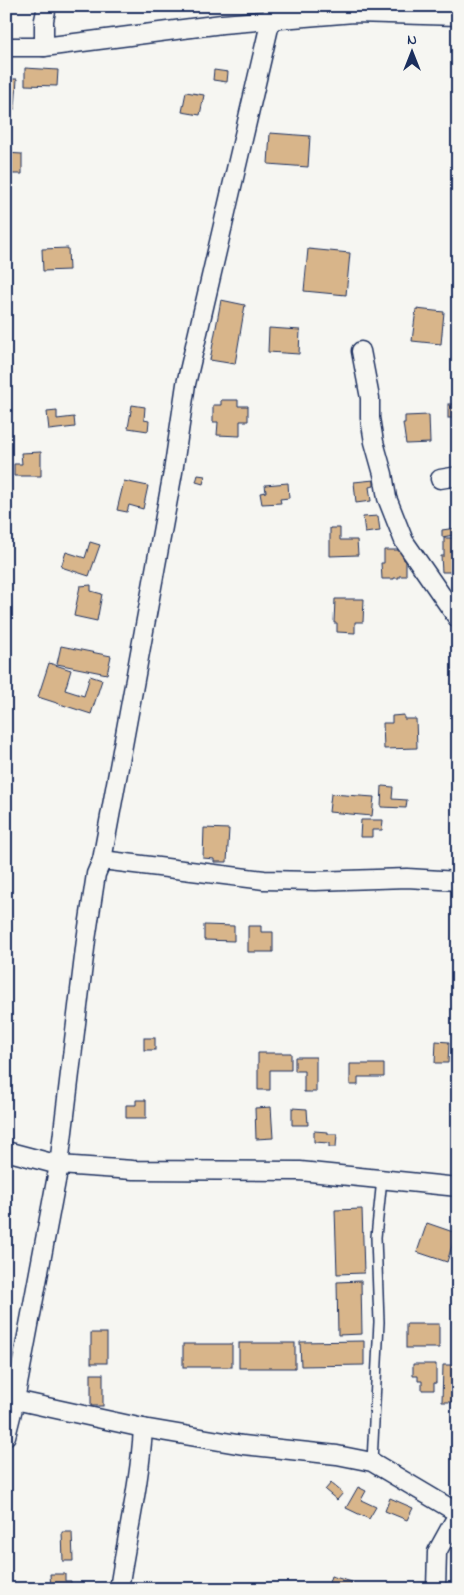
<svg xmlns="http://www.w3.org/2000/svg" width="464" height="1595" font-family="'Indie Flower',sans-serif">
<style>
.building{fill:#d8b58a;stroke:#1b2f5e}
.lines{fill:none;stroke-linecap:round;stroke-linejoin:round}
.service-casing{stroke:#1b2f5e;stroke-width:12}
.minor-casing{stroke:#1b2f5e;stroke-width:21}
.service{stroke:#f6f6f2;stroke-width:9}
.minor{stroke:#f6f6f2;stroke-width:18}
</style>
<rect width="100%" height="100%" fill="#f6f6f2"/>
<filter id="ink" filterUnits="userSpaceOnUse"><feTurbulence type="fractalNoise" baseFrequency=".02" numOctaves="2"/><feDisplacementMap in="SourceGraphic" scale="10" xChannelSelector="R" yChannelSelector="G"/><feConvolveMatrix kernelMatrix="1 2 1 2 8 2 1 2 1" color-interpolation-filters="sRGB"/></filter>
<g filter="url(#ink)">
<g class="building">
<path d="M25 68 58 70 57 86 25 85Z"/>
<path d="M214 70 228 72 227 82 213 80Z"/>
<path d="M6 79H17L15 109 6 108Z"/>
<path d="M186 92 204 95 200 115 182 112Z"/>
<path d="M270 133 310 136 308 167 268 164Z"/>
<path d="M6 153 22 154V174H6Z"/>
<path d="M68 248 69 270 43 271 42 249Z"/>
<path d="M308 249 350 253 346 295 304 291Z"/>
<path d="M221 300 245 305 235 364 210 360Z"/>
<path d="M416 309 444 312 441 344 412 341Z"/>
<path d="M269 328 300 330 299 354 268 352Z"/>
<path d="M221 400H238V406H248V421H240V436L217 435 218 422H213V405H221Z"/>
<rect x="448" y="404" width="10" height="14"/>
<path d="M132 405 145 407 144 420 149 421 148 431 128 428Z"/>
<path d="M57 411V419L74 417 75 427 49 430 47 412Z"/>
<path d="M429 415 430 443 406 444 403 423H405V416Z"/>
<path d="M41 452V476H14V464H22L21 453Z"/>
<path d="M198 475 205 476 203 484 196 482Z"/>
<path d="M374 480V486L369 487 371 501 356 503 354 482Z"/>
<path d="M124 481 148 486 143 509 129 505 127 512 117 510Z"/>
<path d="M288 483 289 498 280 499 281 503 262 504 260 493 266 492 265 485Z"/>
<path d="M378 516 380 531 365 533 363 517Z"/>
<path d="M330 528H340V540H357L358 555 330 556Z"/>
<path d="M456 528 454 535 442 537V530Z"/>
<path d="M444 538H458V572H442L441 556H444Z"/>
<path d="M90 542 100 545 89 576 61 567 66 552 85 558Z"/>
<path d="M384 550H403L404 560H406V576H399V578H394V579H382L381 563H384Z"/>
<path d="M91 585V591L102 594 97 621 74 616 80 586Z"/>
<path d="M335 599H364L363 622H355V633L337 632V623H334Z"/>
<path d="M61 646 111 656 107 674 57 664Z"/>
<path d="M49 663 71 670 65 690 84 696 90 676 102 680 91 714 38 697Z"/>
<path d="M404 715V719H416L417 748 384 749 383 723H392V716Z"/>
<path d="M382 786 393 787 392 799 407 800 406 808 381 807Z"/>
<path d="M331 794 374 797 372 816 329 812Z"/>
<path d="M361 820H383L382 830H372V837H360Z"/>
<path d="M204 828 229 829 227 862H214V859L203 858Z"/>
<path d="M204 925 234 926V941L204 940Z"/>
<path d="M248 926H261V932H273V952H248Z"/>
<rect x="144" y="1038" width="11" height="12"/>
<path d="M436 1041 449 1042 448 1063H435Z"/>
<path d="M258 1053H291V1070H270V1090H258Z"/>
<path d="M295 1057H316V1092H304V1071H295Z"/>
<path d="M350 1064H384V1077H358V1085H350Z"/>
<path d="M136 1100H146V1118H126V1105H136Z"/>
<path d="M271 1107 273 1138 256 1139 255 1108Z"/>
<path d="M292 1108 307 1109 308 1125H292Z"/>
<path d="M314 1131 328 1132V1134H337L336 1147H329V1143L314 1142Z"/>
<path d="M362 1209 364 1273 337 1274 335 1210Z"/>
<path d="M427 1223 456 1233 447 1262 417 1252Z"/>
<path d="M361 1281 362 1334 338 1335 337 1282Z"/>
<rect x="406" y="1324" width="33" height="24"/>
<rect x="91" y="1333" width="16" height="30"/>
<path d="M364 1341V1365L301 1366 300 1342Z"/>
<rect x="239" y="1343" width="56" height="25"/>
<rect x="183" y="1344" width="49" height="23"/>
<path d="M413 1364H436V1383H434V1390H422V1381H418V1376H413Z"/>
<path d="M443 1365H458V1402H442Z"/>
<rect x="91" y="1374" width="12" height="32"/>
<path d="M331 1483 343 1493 337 1500 325 1490Z"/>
<path d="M358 1487 366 1491 361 1500 376 1507 369 1519 346 1508Z"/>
<path d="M390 1498 413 1508 407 1520 385 1511Z"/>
<path d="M62 1532H72L73 1561H63Z"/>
<path d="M50 1574H65V1581H71V1589H51Z"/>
<path d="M331 1576 352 1582 349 1589H327Z"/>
<path d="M162 1585 163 1589H134V1587Z"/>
</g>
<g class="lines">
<defs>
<path id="service" d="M372 1462 379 1322 376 1237 382 1179"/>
<g id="minor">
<path d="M6 47H44L222 24 354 13 458 16"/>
<path d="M44 47V20L47 6"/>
<path d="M361 351 370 398V418L374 442 383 474 387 498 404 541 458 619"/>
<path d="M440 479 458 476"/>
<path d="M102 860 264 880 315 881 407 878 458 881"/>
<path d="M6 1151 59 1165 133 1170 300 1171 458 1187"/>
<path d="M15 1400 143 1428 243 1445 337 1455 372 1462 458 1513"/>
<path d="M6 1436 15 1400 59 1165 86 940 96 874 102 860 173 472 186 384 274 6"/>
<path d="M119 1589C127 1535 140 1483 143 1428"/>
<path d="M436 1589 437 1552 458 1514"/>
</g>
</defs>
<use href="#service" class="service-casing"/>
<use href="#minor" class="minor-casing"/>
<use href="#service" class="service"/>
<use href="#minor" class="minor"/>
</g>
</g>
<rect width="464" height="1595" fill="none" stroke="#f6f6f2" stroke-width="25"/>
<rect x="12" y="12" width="439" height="1570" fill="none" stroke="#1b2f5e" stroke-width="2" filter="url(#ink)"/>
<g transform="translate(412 52)" stroke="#f6f6f2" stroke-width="4" paint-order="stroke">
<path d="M0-4L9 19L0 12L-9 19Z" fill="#1b2f5e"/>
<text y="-8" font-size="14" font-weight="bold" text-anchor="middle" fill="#1b2f5e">N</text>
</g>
</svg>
